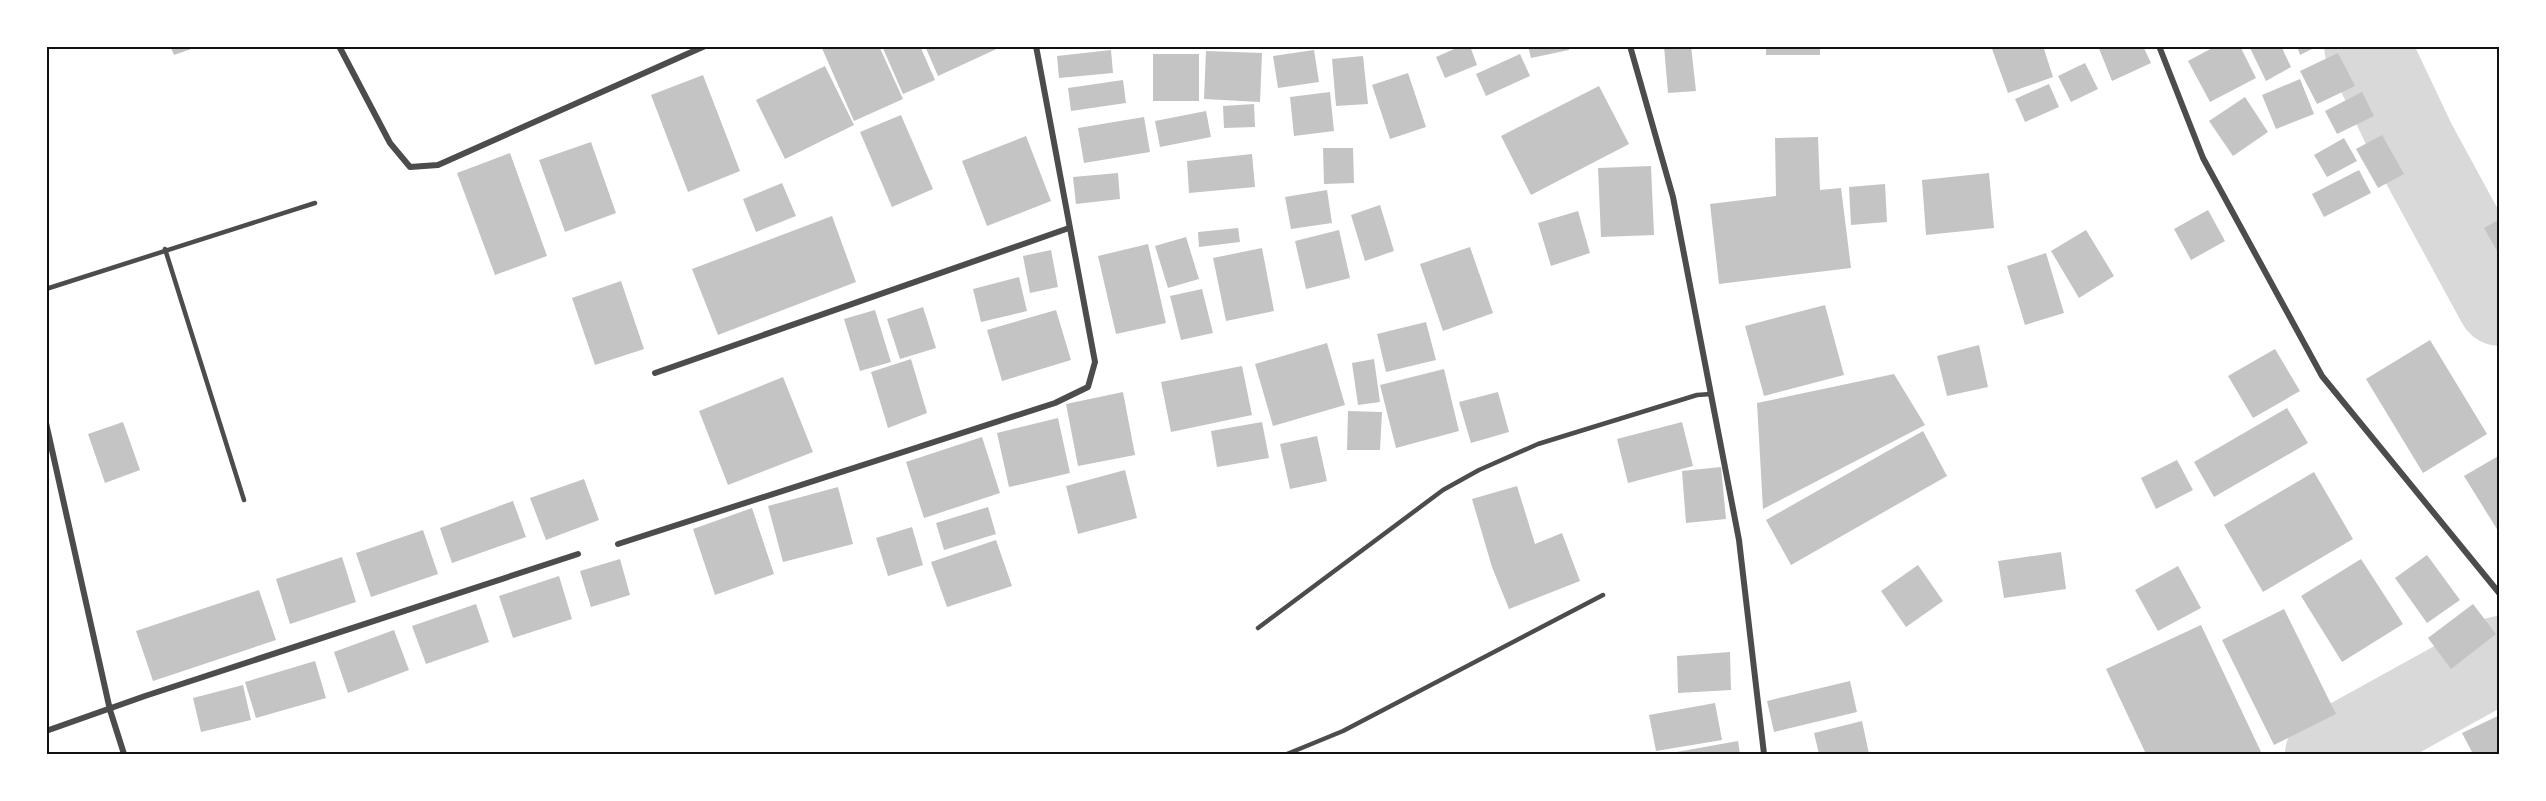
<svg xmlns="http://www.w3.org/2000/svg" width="2546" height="801" font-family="Merriweather,serif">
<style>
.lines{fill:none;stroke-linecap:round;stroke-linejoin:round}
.river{stroke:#d9d9d9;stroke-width:86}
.building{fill:#c4c4c4}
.service{stroke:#4c4c4c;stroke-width:4.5}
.minor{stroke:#4c4c4c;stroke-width:6}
.neatline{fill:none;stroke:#111;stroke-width:2}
</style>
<rect width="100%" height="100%" fill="#fff"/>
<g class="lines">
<g class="river">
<path d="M2367 46 2413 143 2500 303"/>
<path d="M2328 754 2500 659"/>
</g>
</g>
<g class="building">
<path d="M170 46H196L197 47 174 55Z"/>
<path d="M821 46H879L903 99 854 121Z"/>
<path d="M882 46H920L935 80 903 94Z"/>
<path d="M925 46H1003L938 76Z"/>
<path d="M1461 46H1470L1477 65 1445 78 1436 57Z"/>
<path d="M1528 46H1568L1569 50 1531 58Z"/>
<path d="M1664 46H1691L1696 91 1668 93Z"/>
<rect x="1766" y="46" width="54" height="9"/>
<path d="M2000 46H2043L2053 77 2008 93 1992 49Z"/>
<path d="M2098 46H2143L2151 63 2112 81Z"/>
<path d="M2216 46H2240L2256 78 2210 102 2188 61Z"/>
<path d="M2249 46H2281L2291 67 2266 81Z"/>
<path d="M2297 46H2318L2300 55Z"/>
<path d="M1111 50 1113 73 1059 78 1057 56Z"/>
<path d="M1314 50 1319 82 1278 88 1273 56Z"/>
<path d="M1206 51 1262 53 1260 102 1204 99Z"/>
<path d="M2338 53 2355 86 2317 104 2300 71Z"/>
<rect x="1153" y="54" width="46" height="47"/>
<path d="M1520 54 1530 76 1486 96 1476 74Z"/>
<path d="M1363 56 1368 104 1336 106 1332 59Z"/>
<path d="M2085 63 2098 89 2071 102 2058 76Z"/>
<path d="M825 66 854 125 785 159 756 100Z"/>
<path d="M1408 73 1426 127 1390 139 1372 85Z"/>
<path d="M703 75 740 171 688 192 651 95Z"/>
<path d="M2300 79 2314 114 2276 129 2262 95Z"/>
<path d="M1123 80 1126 103 1071 111 1068 88Z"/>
<path d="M2049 84 2059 107 2025 122 2015 99Z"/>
<path d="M1599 86 1629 144 1531 195 1501 136Z"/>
<path d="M1330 92 1334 131 1294 136 1290 97Z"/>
<path d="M2362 92 2374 116 2337 134 2325 111Z"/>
<path d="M2245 97 2268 132 2233 156 2209 121Z"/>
<path d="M1254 104 1255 127 1224 128 1223 106Z"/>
<path d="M1206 111 1211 137 1160 147 1155 121Z"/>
<path d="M901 115 933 189 892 207 860 132Z"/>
<path d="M1144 117 1150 152 1084 163 1078 128Z"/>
<path d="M2382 135 2404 174 2378 188 2356 149Z"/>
<path d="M1026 136 1051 201 987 226 962 161Z"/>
<path d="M1818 137 1820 190 1841 188 1851 268 1719 284 1710 204 1776 196 1775 138Z"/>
<path d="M2344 138 2357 161 2327 177 2314 155Z"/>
<path d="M591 142 616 213 565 232 539 160Z"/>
<path d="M1323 148H1353L1354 183 1324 184Z"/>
<path d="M510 153 547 256 495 275 457 173Z"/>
<path d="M1252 154 1255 187 1189 193 1187 161Z"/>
<path d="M1651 166 1654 235 1601 237 1598 168Z"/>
<path d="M2359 170 2371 193 2324 217 2312 194Z"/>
<path d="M1118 173 1120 199 1076 204 1073 177Z"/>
<path d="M1989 173 1994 228 1926 235 1922 180Z"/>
<path d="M782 183 796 216 756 232 743 199Z"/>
<path d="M1885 184 1887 222 1851 225 1849 187Z"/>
<path d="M1327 190 1332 223 1291 229 1285 197Z"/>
<path d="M1380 205 1394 251 1365 261 1351 215Z"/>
<path d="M2208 210 2225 241 2191 260 2174 229Z"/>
<path d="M1578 211 1590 253 1551 266 1538 223Z"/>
<path d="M832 216 856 282 718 335 692 269Z"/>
<path d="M2500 219V256L2484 228Z"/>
<path d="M1238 228 1240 242 1199 247 1198 232Z"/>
<path d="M1339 230 1350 278 1306 289 1295 241Z"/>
<path d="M2086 230 2114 276 2079 298 2051 251Z"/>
<path d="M1186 237 1199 279 1168 288 1155 246Z"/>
<path d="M1148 244 1166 323 1116 334 1098 256Z"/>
<path d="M1470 247 1493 313 1443 331 1420 264Z"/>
<path d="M1262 248 1274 311 1226 321 1213 258Z"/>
<path d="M1051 250 1058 287 1030 293 1023 256Z"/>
<path d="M2046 253 2064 313 2025 325 2007 266Z"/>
<path d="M1019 277 1027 311 981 322 973 289Z"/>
<path d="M621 281 644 349 595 365 572 298Z"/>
<path d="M1202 289 1213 333 1181 340 1170 296Z"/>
<path d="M1825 305 1844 375 1764 396 1745 326Z"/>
<path d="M923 307 936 348 900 359 887 319Z"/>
<path d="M875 310 891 362 860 371 844 319Z"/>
<path d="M1056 310 1071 360 1002 381 987 330Z"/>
<path d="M1426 322 1436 360 1386 372 1377 334Z"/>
<path d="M2430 340 2487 434 2423 473 2366 379Z"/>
<path d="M1327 343 1345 405 1273 426 1255 364Z"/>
<path d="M1979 345 1988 387 1947 396 1937 356Z"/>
<path d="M2275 349 2300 391 2253 418 2228 376Z"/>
<path d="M911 359 927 413 888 428 871 372Z"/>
<path d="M1374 359 1380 402 1358 405 1352 363Z"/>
<path d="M1242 366 1252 415 1171 432 1161 382Z"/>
<path d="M1444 369 1459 431 1396 448 1380 385Z"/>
<path d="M1894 374 1925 425 1763 509 1757 403Z"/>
<path d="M783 377 813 452 728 485 699 411Z"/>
<path d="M1123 392 1135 455 1078 466 1066 404Z"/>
<path d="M1498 392 1509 432 1471 443 1459 402Z"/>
<path d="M2287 408 2308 443 2214 497 2194 462Z"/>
<path d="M1348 411 1382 412 1380 450H1347Z"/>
<path d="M1058 418 1070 473 1009 487 997 433Z"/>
<path d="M123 422 140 470 105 483 88 434Z"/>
<path d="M1262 422 1269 458 1217 467 1211 431Z"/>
<path d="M1682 422 1693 466 1628 483 1617 439Z"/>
<path d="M1923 431 1947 476 1791 565 1766 520Z"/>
<path d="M1317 436 1327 481 1290 489 1280 444Z"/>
<path d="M982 437 1000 493 924 518 906 462Z"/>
<path d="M2500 455V534L2464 476Z"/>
<path d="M2177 460 2193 490 2156 509 2141 478Z"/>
<path d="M1721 467 1726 519 1686 523 1682 471Z"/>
<path d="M1125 470 1137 518 1078 534 1066 486Z"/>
<path d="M2314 472 2353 539 2263 592 2224 525Z"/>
<path d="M584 479 599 520 546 540 530 498Z"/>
<path d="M1517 486 1535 544 1562 533 1580 581 1509 609 1492 567 1472 499Z"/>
<path d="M838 487 853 544 783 562 768 506Z"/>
<path d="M513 501 526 537 452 563 440 528Z"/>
<path d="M988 507 996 534 944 550 936 523Z"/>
<path d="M752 508 774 574 715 595 693 529Z"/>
<path d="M912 527 923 565 888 576 876 538Z"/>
<path d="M423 530 438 574 371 597 356 553Z"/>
<path d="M996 540 1012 586 947 607 931 562Z"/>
<path d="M2061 552 2066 589 2004 598 1998 561Z"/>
<path d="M2427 555 2460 600 2427 623 2395 578Z"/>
<path d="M342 557 356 602 290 624 276 579Z"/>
<path d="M620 559 630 595 591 607 580 571Z"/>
<path d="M2361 559 2403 624 2342 662 2301 596Z"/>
<path d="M1918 565 1943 601 1906 627 1881 591Z"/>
<path d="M2178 566 2201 608 2158 631 2135 590Z"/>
<path d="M559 576 572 619 513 638 499 596Z"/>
<path d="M259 590 276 640 153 681 136 631Z"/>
<path d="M476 604 489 642 426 664 412 626Z"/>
<path d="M2473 604 2496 634 2451 669 2428 638Z"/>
<path d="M2284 609 2336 714 2274 745 2222 640Z"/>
<path d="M2201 625 2262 754H2146L2106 669Z"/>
<path d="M394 630 409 670 348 693 334 652Z"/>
<path d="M1730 652 1731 690 1678 693 1677 656Z"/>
<path d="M315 661 326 698 256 718 245 682Z"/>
<path d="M1850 681 1857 712 1774 732 1767 701Z"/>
<path d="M243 685 251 720 201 732 193 698Z"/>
<path d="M1715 703 1722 740 1656 751 1649 715Z"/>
<path d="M2500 715V754H2473L2462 733Z"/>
<path d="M1862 721 1869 754H1819L1814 733Z"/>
<path d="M1738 741 1740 754H1671V753Z"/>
</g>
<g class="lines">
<g class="service">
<path d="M165 249 244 500"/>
<path d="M46 289 315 203"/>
<path d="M1258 628 1443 490 1479 470 1538 444 1697 395 1711 394"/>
<path d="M1287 754 1343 731 1603 595"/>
</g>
<g class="minor">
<path d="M339 46 390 143 410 167 438 165 705 46"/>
<path d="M1630 46 1673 197 1739 540 1764 754"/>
<path d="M2159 46 2203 158 2322 376 2500 594"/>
<path d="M655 373 1069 228"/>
<path d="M46 423 110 710 124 754"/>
<path d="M618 544 1055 403 1088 387 1095 362 1036 46"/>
<path d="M46 731 145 696 578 554"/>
</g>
</g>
<rect width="2546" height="801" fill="none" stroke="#ffffff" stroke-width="96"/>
<rect x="48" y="48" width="2450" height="705" class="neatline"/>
</svg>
